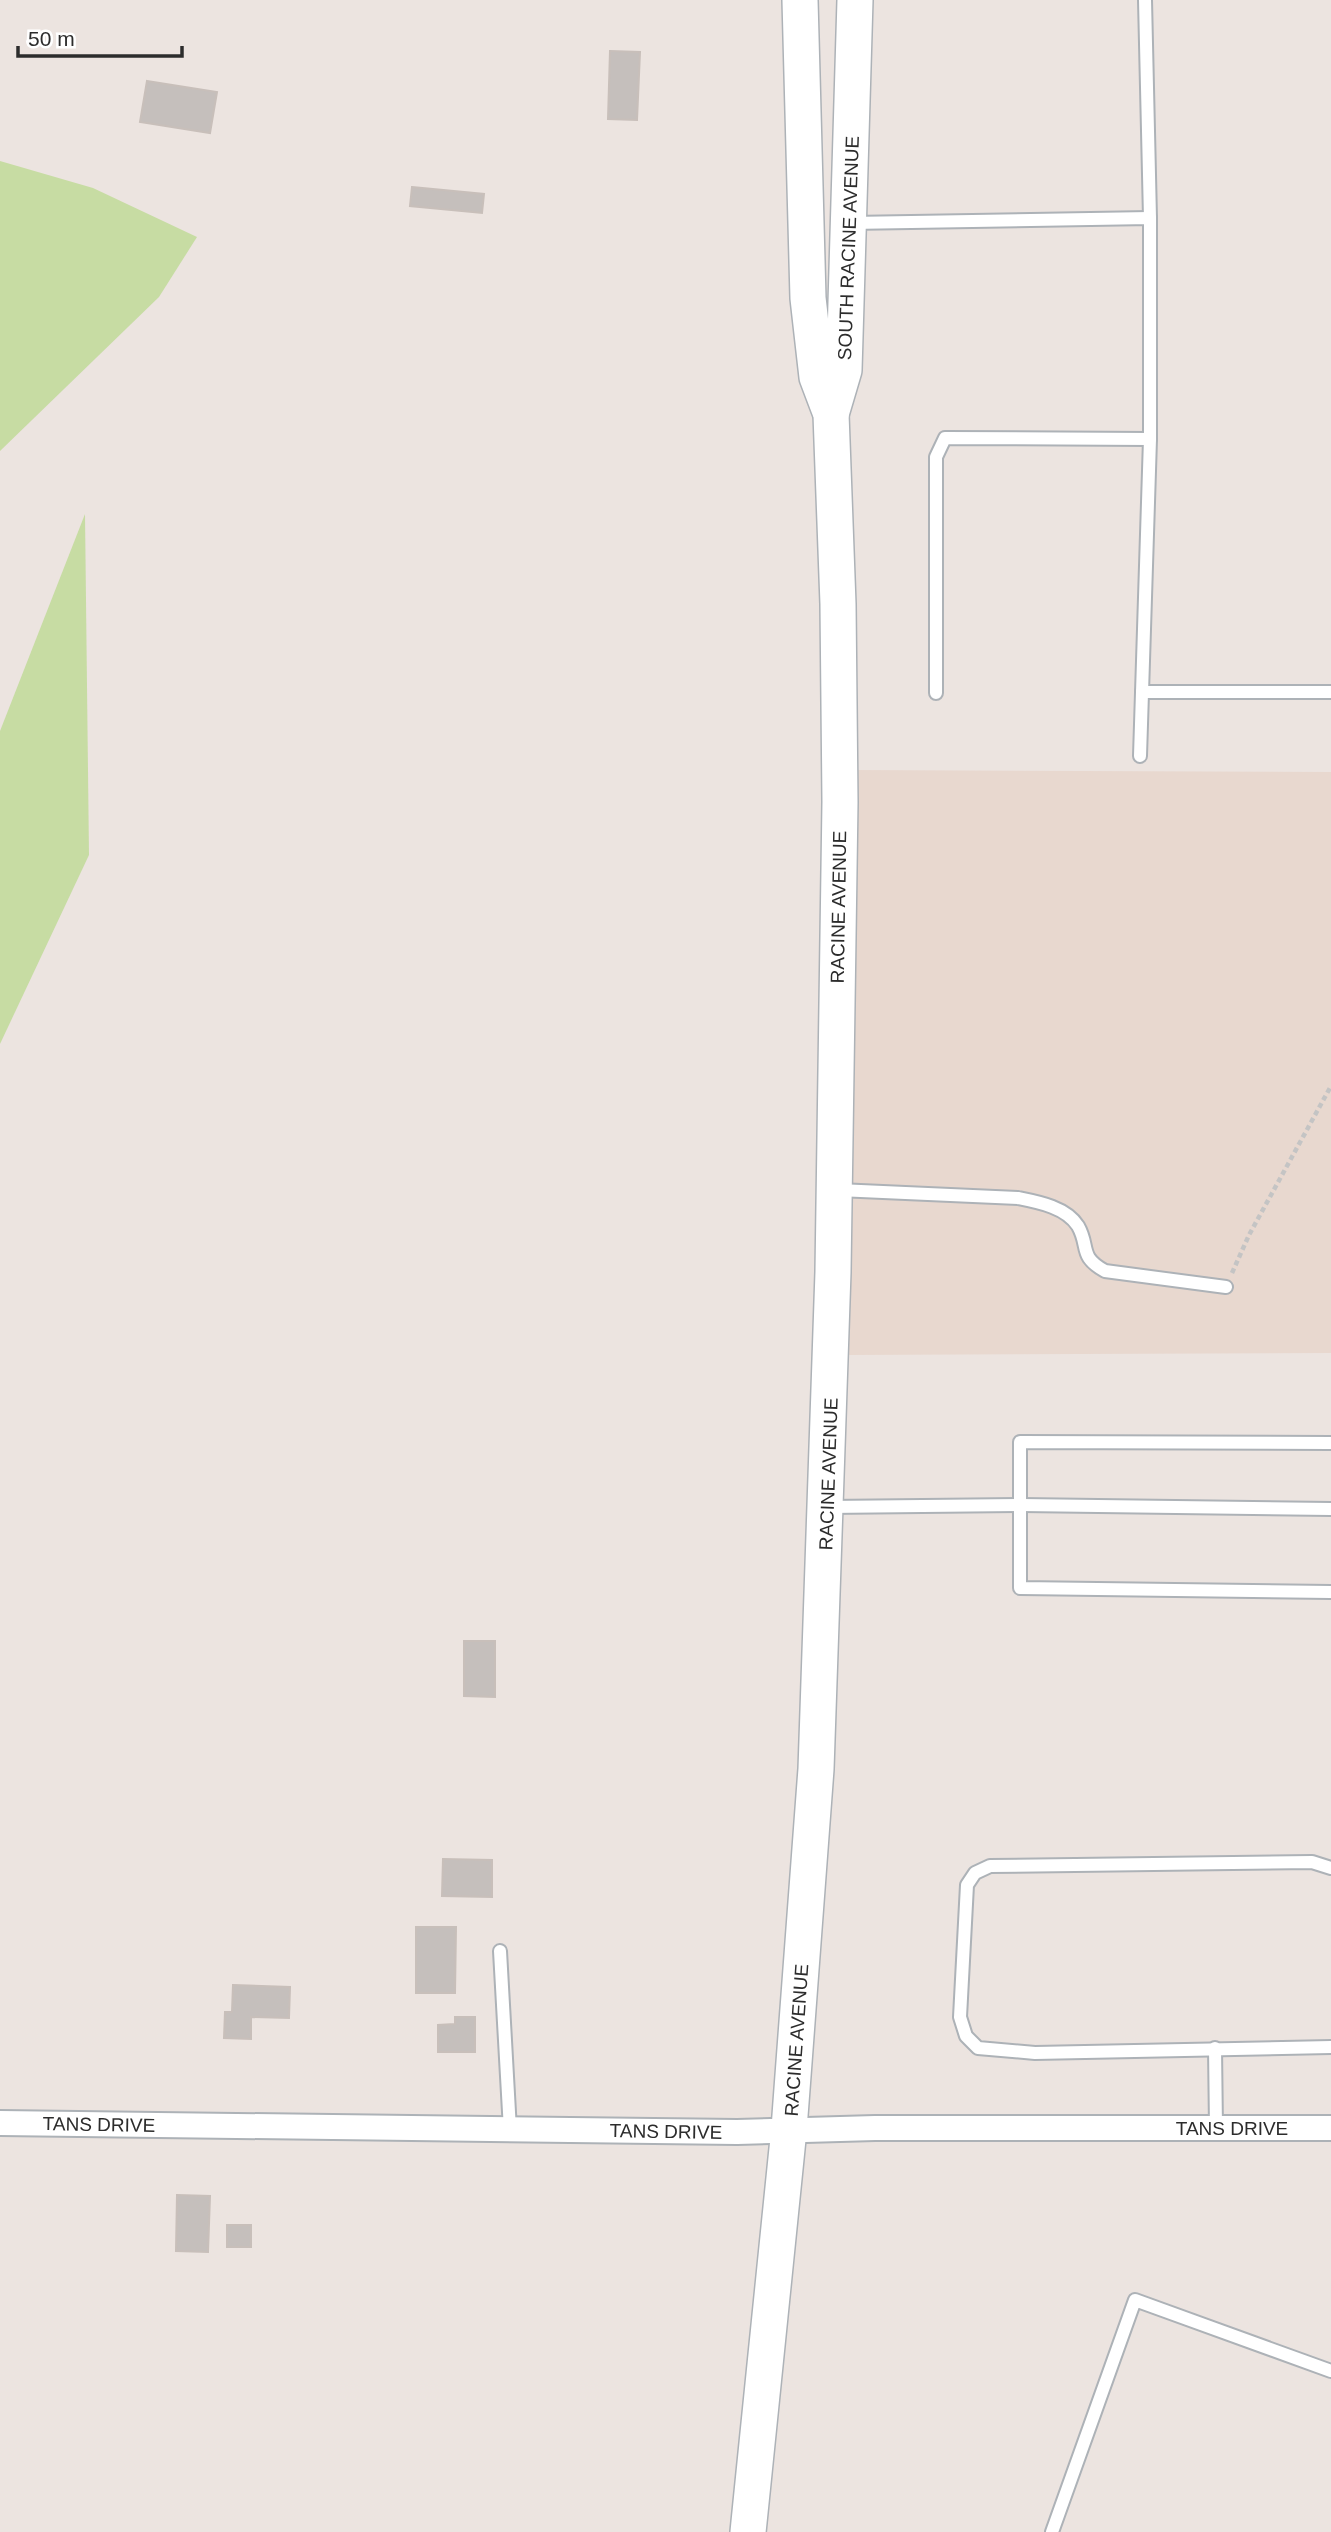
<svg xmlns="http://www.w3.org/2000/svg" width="1331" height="2532" font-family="Helvetica,sans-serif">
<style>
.education{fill:#e8d8cf}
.green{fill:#c7dca3}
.building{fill:#c5bfbc;stroke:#c8bfba;stroke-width:2}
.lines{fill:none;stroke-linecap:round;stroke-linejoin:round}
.lane-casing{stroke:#adb2b7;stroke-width:16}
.street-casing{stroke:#adb2b7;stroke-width:28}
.secondary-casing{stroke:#adb2b7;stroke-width:38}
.path{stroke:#c4c4c4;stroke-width:4.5;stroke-dasharray:5 3.5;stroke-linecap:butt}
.lane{stroke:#fff;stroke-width:12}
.street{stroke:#fff;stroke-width:24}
.secondary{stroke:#fff;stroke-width:35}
.labels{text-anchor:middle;stroke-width:7;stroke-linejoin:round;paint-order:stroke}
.street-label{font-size:19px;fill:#2c2c2c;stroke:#fff}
</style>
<rect width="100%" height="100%" fill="#ece4e0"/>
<path class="education" d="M853 770 1331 772V1353L846 1355Z"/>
<g class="green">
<path d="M0 161 93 188 197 237 159 297 0 451Z"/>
<path d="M85 514 89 855 0 1044V731Z"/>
</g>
<g class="building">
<path d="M610 51 640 52 637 120 608 119Z"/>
<path d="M147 81 217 92 210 133 140 122Z"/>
<path d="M412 187 484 194 482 213 410 206Z"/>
<path d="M464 1641H495V1697L464 1696Z"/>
<path d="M443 1859 492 1860V1897L442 1896Z"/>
<path d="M416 1927H456L455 1993H416Z"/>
<path d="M233 1985 290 1987 289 2018 251 2017V2039L224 2038 225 2012H232Z"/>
<path d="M455 2017H475V2052H438V2025L455 2024Z"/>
<path d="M177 2195 210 2196 208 2252 176 2251Z"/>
<rect x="227" y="2225" width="24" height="22"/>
</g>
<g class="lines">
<defs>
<g id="lane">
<path d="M1145 0 1150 218"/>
<path d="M850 223 1150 218V439L945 438 936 457V693"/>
<path d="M1142 692H1331"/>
<path d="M1140 756 1150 439"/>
<path d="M838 1190 1018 1198C1038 1202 1066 1207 1078 1226 1090 1247 1078 1256 1105 1271L1226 1287"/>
<path d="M1331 1443 1020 1442V1588L1331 1592"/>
<path d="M827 1507 1021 1505 1331 1509"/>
<path d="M1331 1868 1312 1862 990 1866 975 1873 967 1885 960 2017 966 2036 978 2048 1035 2053 1331 2047"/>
<path d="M500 1951 510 2130"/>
<path d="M1215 2048 1216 2128"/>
<path d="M1052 2532 1135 2300 1331 2371"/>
</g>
<path id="street" d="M0 2123 737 2132 875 2128H1331"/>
<g id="secondary">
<path d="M831 414 844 370 855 0"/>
<path d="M748 2532 789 2129 816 1769 833 1272 840 802 838 604 831 414 817 377 808 298 800 0"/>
</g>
</defs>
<use href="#lane" class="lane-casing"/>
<use href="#street" class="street-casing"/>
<use href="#secondary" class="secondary-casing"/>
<path class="path" d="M1232 1273 1249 1235 1331 1086"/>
<use href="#lane" class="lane"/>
<use href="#street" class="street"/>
<use href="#secondary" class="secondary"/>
</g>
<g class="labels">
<g class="street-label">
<text transform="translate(848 248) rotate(-88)" y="7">SOUTH RACINE AVENUE</text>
<text transform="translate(838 907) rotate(-89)" y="7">RACINE AVENUE</text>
<text transform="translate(828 1474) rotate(-88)" y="7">RACINE AVENUE</text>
<text transform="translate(796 2040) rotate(-86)" y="7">RACINE AVENUE</text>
<text transform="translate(99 2124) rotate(1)" y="7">TANS DRIVE</text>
<text x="1232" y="2135">TANS DRIVE</text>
<text transform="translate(666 2131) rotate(1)" y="7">TANS DRIVE</text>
</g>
</g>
<path d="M18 46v10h164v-10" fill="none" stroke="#2c2c2c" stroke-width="3.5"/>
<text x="28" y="46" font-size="21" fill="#2c2c2c" stroke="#ffffff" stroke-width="5" paint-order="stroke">50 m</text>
</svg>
